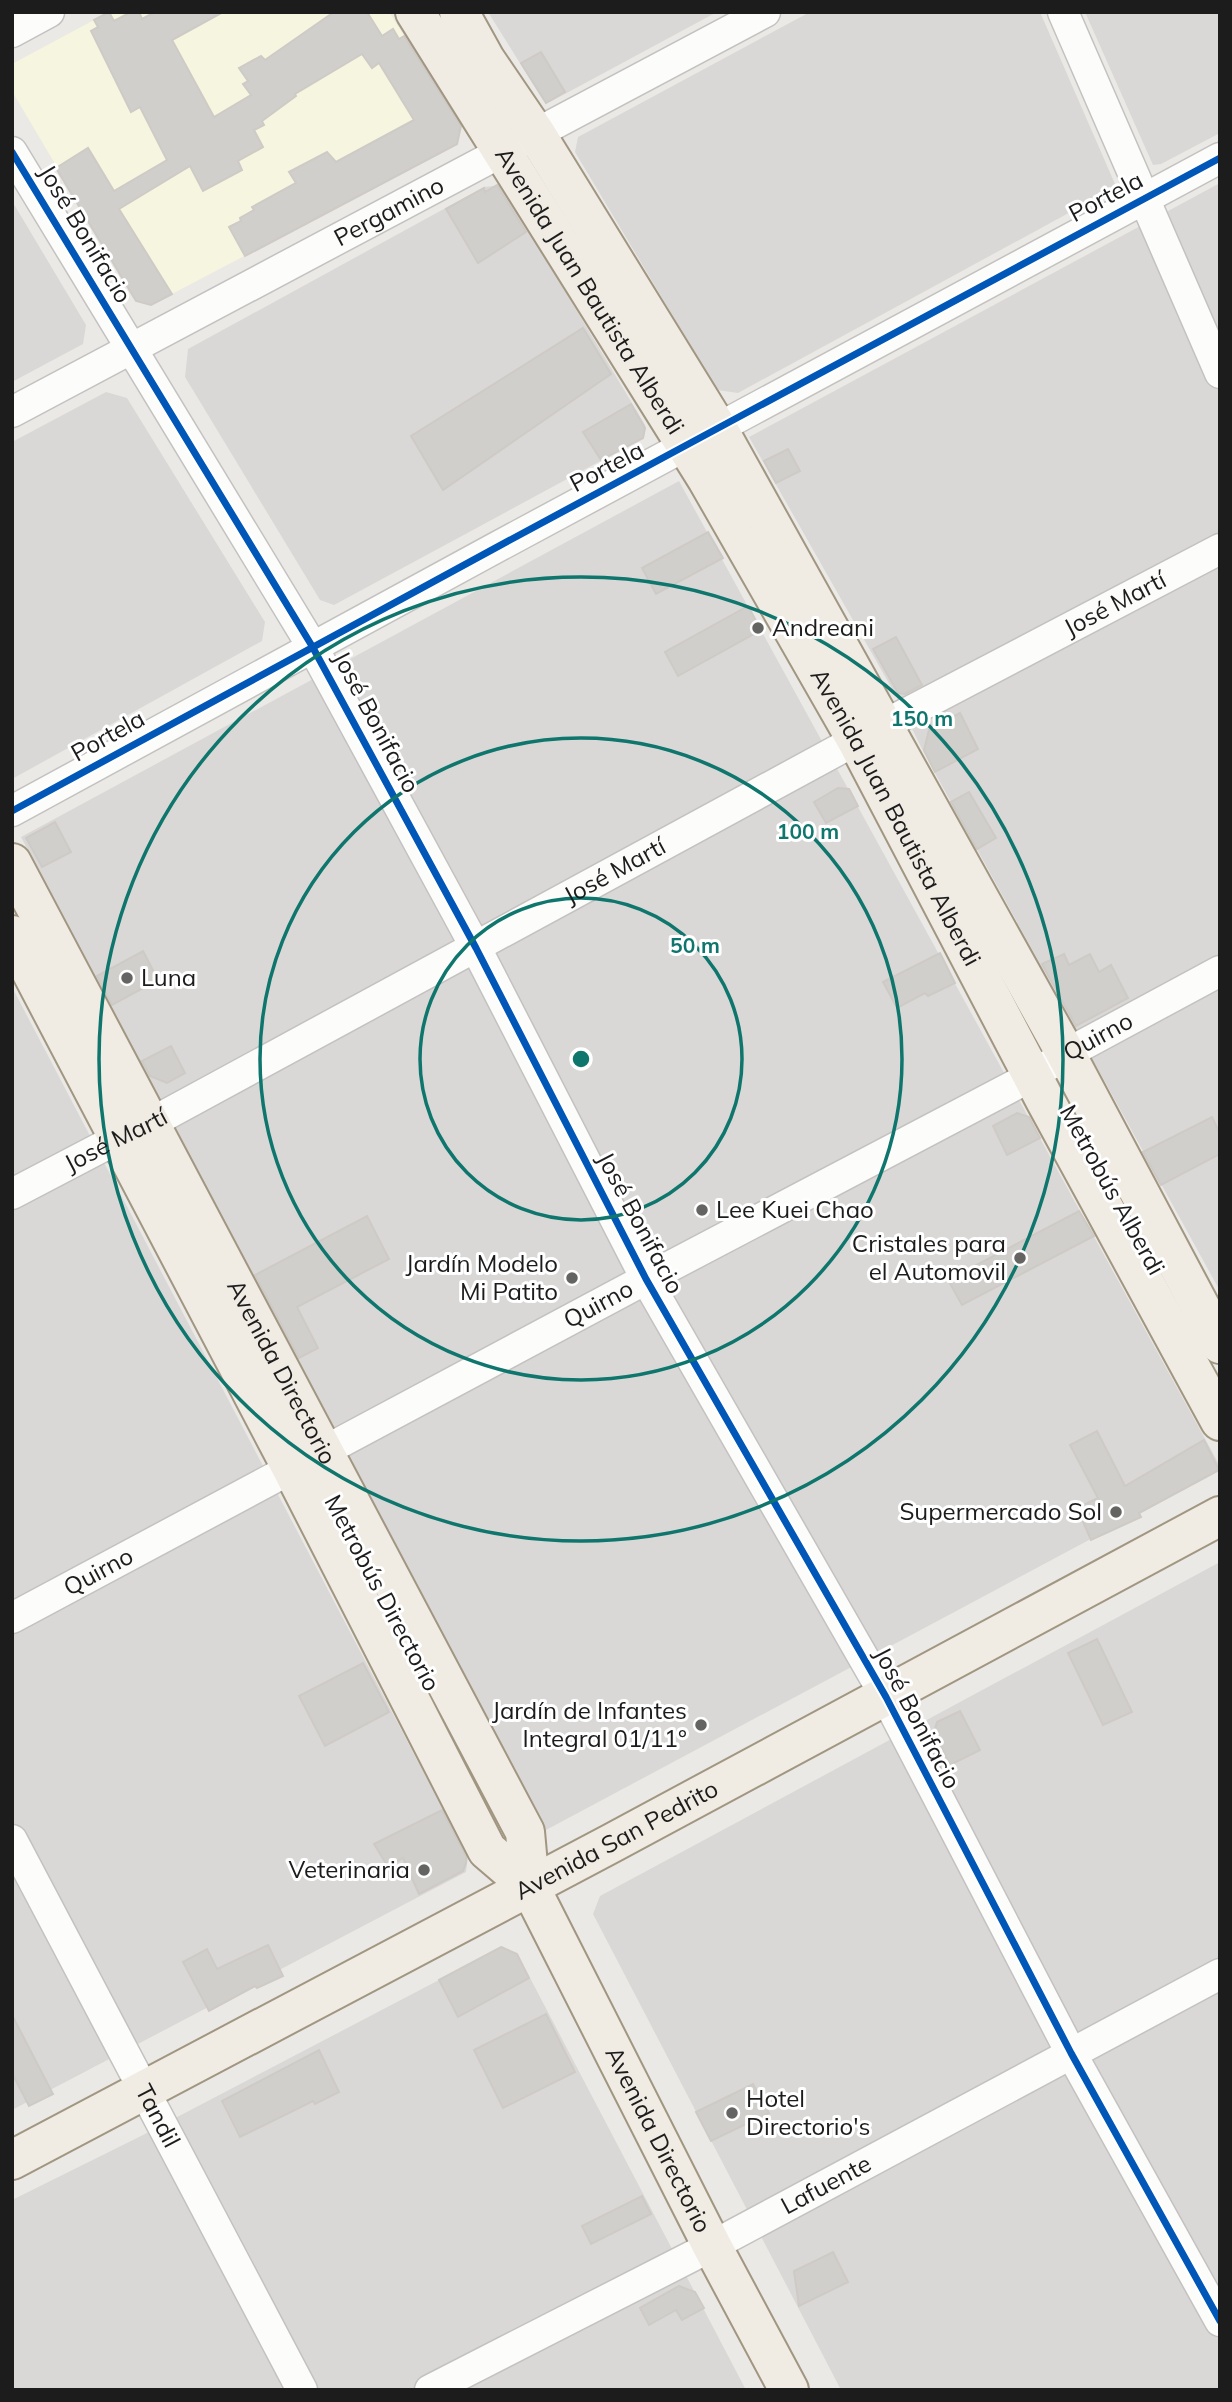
<svg xmlns="http://www.w3.org/2000/svg" width="1232" height="2402" font-family="Mulish,sans-serif">
<style>
.residential{fill:#dad8d6}
.education{fill:#f6f5df}
.building{fill:#d1cfcc;stroke:#cecac6;stroke-width:2}
.lines{fill:none;stroke-linecap:round;stroke-linejoin:round}
.minor-casing{stroke:#c3c2c1;stroke-width:33}
.major-casing{stroke:#a19681;stroke-width:42}
.minor{stroke:#fcfcfb;stroke-width:30}
.major{stroke:#f0ebe3;stroke-width:38}
.cycleway-casing{stroke:#fff;stroke-width:11}
.cycleway{stroke:#0057b8;stroke-width:7}
.ring{fill:none;stroke:#0f766e;stroke-width:3.5}
.poi-dot{fill:#646462;stroke:#fff;stroke-width:2.5}
.labels{text-anchor:middle;stroke-width:6;stroke-linejoin:round;paint-order:stroke}
.street-label{font-size:24px;fill:#1c1c1c;stroke:#fff}
.poi-label{font-size:24px;fill:#1c1c1c;stroke:#fff;text-anchor:end}
.centre{fill:#0f766e;stroke:#fff;stroke-width:3.5}
.ring-label{font-size:21px;text-anchor:middle;font-weight:bold;fill:#0f766e;stroke:#fff;stroke-width:6;stroke-linejoin:round;paint-order:stroke}
</style>
<rect width="100%" height="100%" fill="#ebe9e5"/>
<g class="residential">
<path d="M488 12H717L550 102 543 100Z"/>
<path d="M810 12H1040L1115 184 1109 191 738 393 717 390 575 152 578 137Z"/>
<path d="M1085 12H1220V133L1161 164 1153 165Z"/>
<path d="M1220 183V1291L924 753 895 694 749 437Z"/>
<path d="M502 185 645 425 643 438 334 605 320 600 185 377 188 349 484 187Z"/>
<path d="M12 201 86 325 83 344 12 382Z"/>
<path d="M106 392 127 398 265 622 262 641 12 779V442Z"/>
<path d="M679 481 1220 1466V1470L546 1830 21 837Z"/>
<path d="M12 987 468 1857 466 1872 12 2110Z"/>
<path d="M1220 1562V2390H841L593 1914 600 1896Z"/>
<path d="M502 1947 518 1955 746 2390H12V2200L141 2136Z"/>
</g>
<path class="education" d="M109 12H389L461 126 457 144 151 305 136 301 12 91V64Z"/>
<g class="building">
<path d="M109 12 114 21 131 12H139L142 19 155 12H223L172 40 214 117 251 95 243 84 248 81 239 68 261 56 265 60 334 12H367L382 36 393 29 399 39 404 36 461 126 457 144 245 256 229 227 241 221 240 218 254 210 252 207 296 183 289 172 327 152 336 162 414 120 379 63 372 68 362 54 295 94 296 96 262 121 264 125 254 130 263 147 238 161 242 170 203 191 190 166 119 209 172 294 151 305 136 301 56 168 88 148 114 191 167 160 140 107 131 112 91 31 98 27 94 20Z"/>
<path d="M541 52 565 92 546 103 521 63Z"/>
<path d="M497 185 526 232 478 263 446 209 484 188 485 192Z"/>
<path d="M583 328 611 374 443 490 411 436Z"/>
<path d="M631 404 645 428 643 438 601 460 583 432Z"/>
<path d="M788 449 800 471 776 483 764 461Z"/>
<path d="M708 532 723 558 656 594 642 568Z"/>
<path d="M748 606 761 630 678 676 665 652Z"/>
<path d="M896 637 922 685 905 694 898 693 873 649Z"/>
<path d="M960 713 978 749 935 772 924 750 929 730Z"/>
<path d="M838 788 849 789 858 806 826 823 814 802Z"/>
<path d="M969 792 996 838 977 849 951 802Z"/>
<path d="M55 822 71 852 42 867 26 838Z"/>
<path d="M143 951 158 980 112 1005 97 976Z"/>
<path d="M940 953 955 983 928 996 925 993 897 1008 883 982Z"/>
<path d="M1064 954 1069 965 1090 954 1099 972 1111 965 1128 998 1076 1026 1042 964Z"/>
<path d="M171 1046 185 1073 167 1083 150 1076 142 1061Z"/>
<path d="M1017 1113 1029 1117 1040 1138 1007 1155 993 1126Z"/>
<path d="M1212 1117 1220 1134V1154L1161 1185 1143 1152Z"/>
<path d="M1079 1211 1094 1236 962 1305 948 1280Z"/>
<path d="M367 1216 389 1259 297 1307 318 1348 299 1358 255 1275Z"/>
<path d="M1097 1431 1125 1486 1204 1440 1219 1470 1139 1513 1141 1517 1091 1540 1077 1508 1098 1498 1070 1445Z"/>
<path d="M1097 1639 1132 1712 1103 1725 1068 1653Z"/>
<path d="M363 1663 389 1712 325 1746 299 1696Z"/>
<path d="M960 1711 980 1750 950 1765 934 1732 937 1722Z"/>
<path d="M442 1810 466 1856V1863L463 1871 419 1894 403 1858 388 1867 374 1844Z"/>
<path d="M268 1945 283 1976 257 1988 255 1986 209 2011 183 1962 207 1949 217 1969Z"/>
<path d="M501 1947 517 1954 529 1978 458 2017 439 1980Z"/>
<path d="M546 2014 575 2072 503 2108 474 2050Z"/>
<path d="M12 2015 53 2094 29 2106 12 2073Z"/>
<path d="M319 2050 339 2092 315 2104 313 2101 240 2137 222 2101Z"/>
<path d="M753 2084 769 2113 711 2141 696 2112Z"/>
<path d="M642 2196 651 2214 591 2244 582 2226Z"/>
<path d="M833 2252 848 2282 799 2306 794 2271Z"/>
<path d="M679 2286 695 2292 704 2308 682 2320 676 2310 649 2325 640 2308Z"/>
</g>
<g class="lines">
<defs>
<g id="minor">
<path d="M1063 12 1220 373"/>
<path d="M12 32 49 12"/>
<path d="M12 152 312 646 476 948 646 1279 886 1697 1071 2053 1220 2321"/>
<path id="s1" d="M12 412 765 12"/>
<path d="M12 811C413 590 817 376 1220 158"/>
<path id="s2" d="M12 1194 119 1138 149 1124 884 725 1220 549"/>
<path id="s3" d="M12 1618 646 1279 1032 1076 1066 1054 1220 971"/>
<path id="s4" d="M12 1840 302 2390"/>
<path id="s5" d="M430 2390 712 2246 1220 1974"/>
</g>
<g id="major">
<path id="s6" d="M415 12 707 479 857 741 1045 1100 1220 1421"/>
<path d="M459 12 485 59 536 134 718 429 1066 1054 1220 1344"/>
<path id="s7" d="M12 863 525 1832 530 1887 712 2246 789 2390"/>
<path d="M12 935 292 1469 487 1850 530 1887"/>
<path id="s8" d="M12 2160 612 1843 1220 1516"/>
</g>
</defs>
<use href="#minor" class="minor-casing"/>
<use href="#major" class="major-casing"/>
<use href="#minor" class="minor"/>
<use href="#major" class="major"/>
<defs>
<g id="cycleway">
<path d="M12 152 312 646 476 948 646 1279 886 1697 1071 2053 1220 2321"/>
<path d="M12 811C413 590 817 376 1220 158"/>
</g>
</defs>
<use href="#cycleway" class="cycleway-casing"/>
<use href="#cycleway" class="cycleway"/>
</g>
<g class="ring">
<circle cx="581" cy="1059" r="161"/>
<circle cx="581" cy="1059" r="321"/>
<circle cx="581" cy="1059" r="482"/>
</g>
<g class="poi-dot">
<circle cx="758" cy="628" r="7"/>
<circle cx="127" cy="978" r="7"/>
<circle cx="702" cy="1210" r="7"/>
<circle cx="1020" cy="1258" r="7"/>
<circle cx="572" cy="1278" r="7"/>
<circle cx="1116" cy="1512" r="7"/>
<circle cx="701" cy="1725" r="7"/>
<circle cx="424" cy="1870" r="7"/>
<circle cx="732" cy="2113" r="7"/>
</g>
<g class="labels">
<g class="street-label">
<text transform="translate(1106 197) rotate(-28)" y="8">Portela</text>
<text dy="8" stroke="none"><textPath href="#s1" startOffset="427">Pergamino</textPath></text>
<text transform="translate(85 234) rotate(59)" y="8">José Bonifacio</text>
<text dy="8" stroke="none"><textPath href="#s6" startOffset="329">Avenida Juan Bautista Alberdi</textPath></text>
<text transform="translate(607 467) rotate(-28)" y="8">Portela</text>
<text dy="8" stroke="none"><textPath href="#s2" startOffset="1251">José Martí</textPath></text>
<text transform="translate(376 722) rotate(62)" y="8">José Bonifacio</text>
<text transform="translate(108 736) rotate(-29)" y="8">Portela</text>
<text dy="8" stroke="none"><textPath href="#s6" startOffset="938">Avenida Juan Bautista Alberdi</textPath></text>
<text dy="8" stroke="none"><textPath href="#s2" startOffset="684">José Martí</textPath></text>
<text dy="8" stroke="none"><textPath href="#s3" startOffset="1232">Quirno</textPath></text>
<text dy="8" stroke="none"><textPath href="#s2" startOffset="117">José Martí</textPath></text>
<text transform="translate(1112 1190) rotate(61)" y="8">Metrobús Alberdi</text>
<text transform="translate(640 1223) rotate(62)" y="8">José Bonifacio</text>
<text dy="8" stroke="none"><textPath href="#s3" startOffset="665">Quirno</textPath></text>
<text dy="8" stroke="none"><textPath href="#s7" startOffset="576">Avenida Directorio</textPath></text>
<text dy="8" stroke="none"><textPath href="#s3" startOffset="98">Quirno</textPath></text>
<text transform="translate(382 1593) rotate(62)" y="8">Metrobús Directorio</text>
<text transform="translate(917 1718) rotate(62)" y="8">José Bonifacio</text>
<text dy="8" stroke="none"><textPath href="#s8" startOffset="684">Avenida San Pedrito</textPath></text>
<text dy="8" stroke="none"><textPath href="#s4" startOffset="312">Tandil</textPath></text>
<text dy="8" stroke="none"><textPath href="#s7" startOffset="1435">Avenida Directorio</textPath></text>
<text dy="8" stroke="none"><textPath href="#s5" startOffset="446">Lafuente</textPath></text>
</g>
<g class="poi-label">
<text x="772" y="636" text-anchor="start">Andreani</text>
<text x="141" y="986" text-anchor="start">Luna</text>
<text x="716" y="1218" text-anchor="start">Lee Kuei Chao</text>
<text x="1006" y="1252">Cristales para<tspan x="1006" dy="28">el Automovil</tspan></text>
<text x="558" y="1272">Jardín Modelo<tspan x="558" dy="28">Mi Patito</tspan></text>
<text x="1102" y="1520">Supermercado Sol</text>
<text x="687" y="1719">Jardín de Infantes<tspan x="687" dy="28">Integral 01/11°</tspan></text>
<text x="410" y="1878">Veterinaria</text>
<text x="746" y="2107" text-anchor="start">Hotel<tspan x="746" dy="28">Directorio's</tspan></text>
</g>
</g>
<circle cx="581" cy="1059" r="10" class="centre"/>
<g class="ring-label">
<text x="922" y="726">150 m</text>
<text x="808" y="839">100 m</text>
<text x="695" y="953">50 m</text>
</g>
<rect width="1232" height="2402" fill="none" stroke="#1c1c1c" stroke-width="28"/>
</svg>
